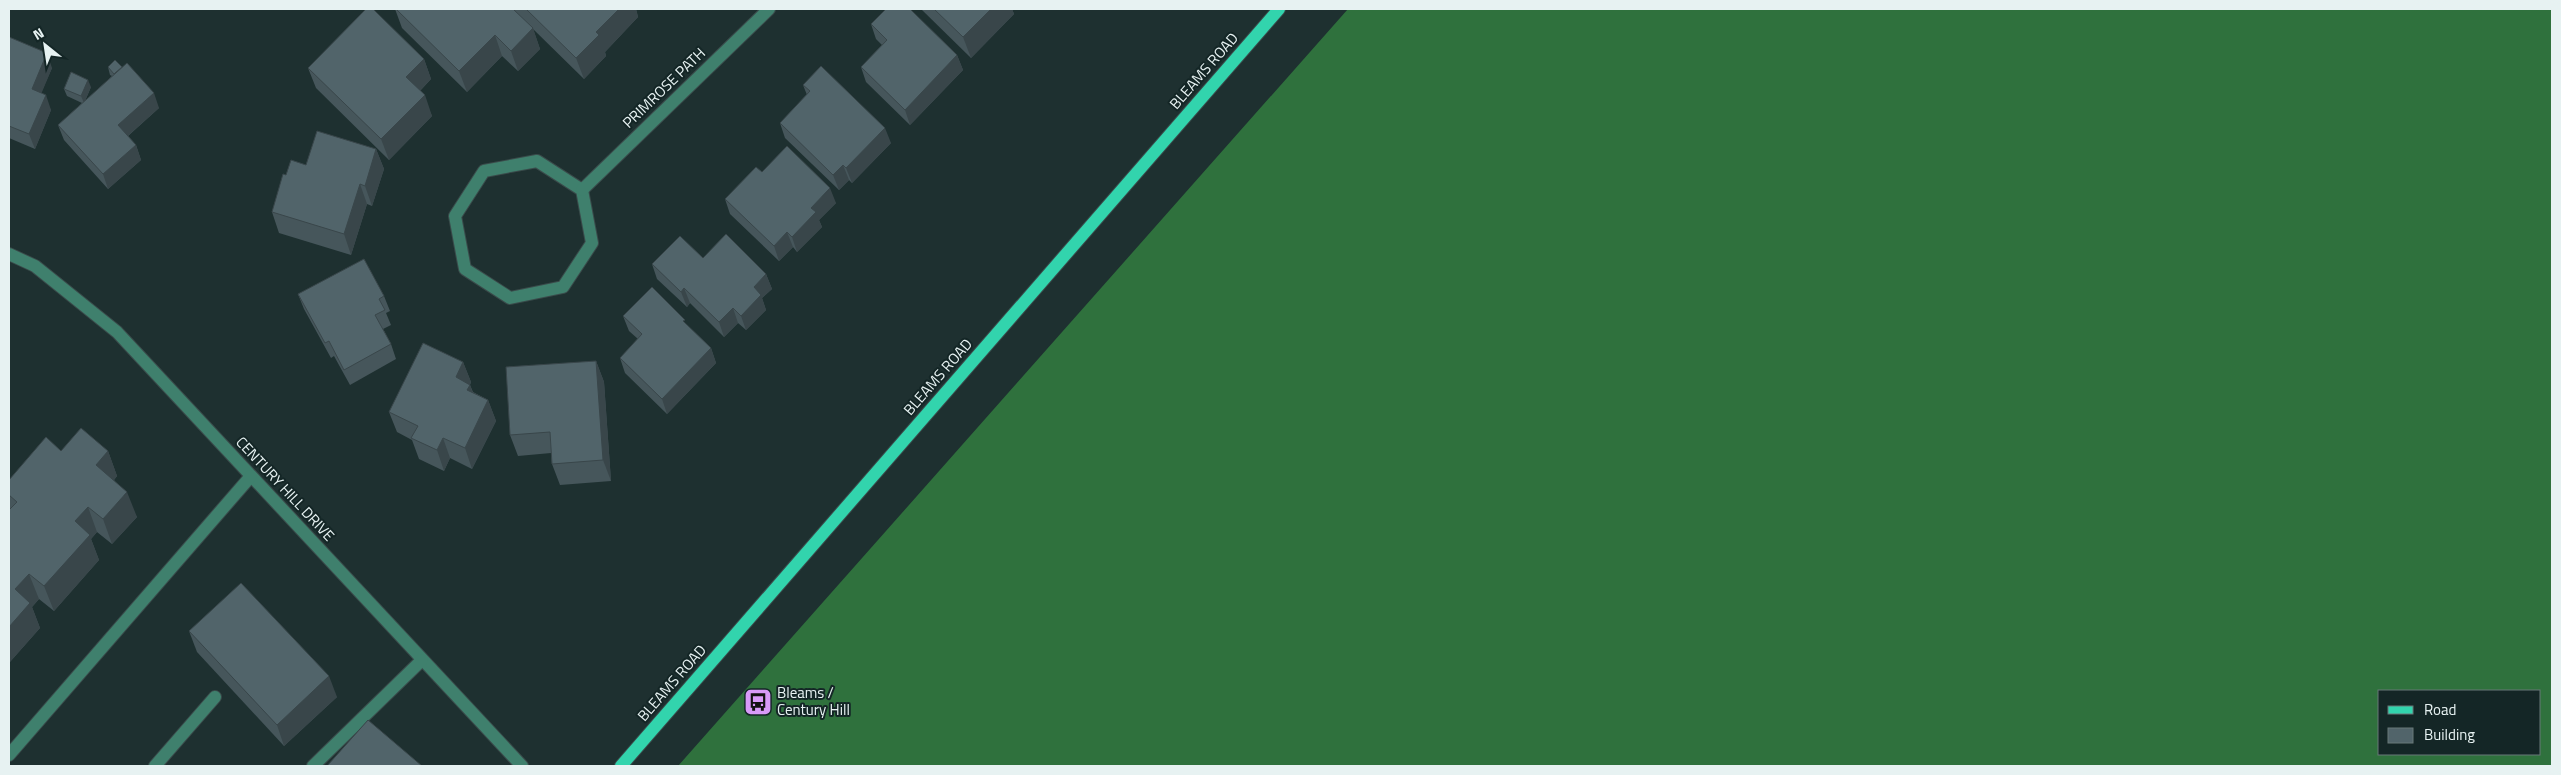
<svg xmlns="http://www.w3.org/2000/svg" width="2561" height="775" font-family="'Titillium Web',sans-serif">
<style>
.forest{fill:#2f713d;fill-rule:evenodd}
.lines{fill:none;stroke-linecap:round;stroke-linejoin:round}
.minor-casing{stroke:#3a4b4b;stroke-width:14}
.major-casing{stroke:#3a4b4b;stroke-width:14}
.minor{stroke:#3f806d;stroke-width:12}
.major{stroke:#32d4ad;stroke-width:12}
.wall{fill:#46565b}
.shaded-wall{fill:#39464a}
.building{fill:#51646a;stroke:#39464a}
.labels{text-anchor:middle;stroke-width:4;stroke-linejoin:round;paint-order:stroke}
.street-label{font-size:15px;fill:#e7f2f2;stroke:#142626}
.poi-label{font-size:15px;fill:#e7f2f2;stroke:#142626;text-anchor:start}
</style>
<rect width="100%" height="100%" fill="#1e3030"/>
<path class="forest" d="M1348 9H2552V766H678ZM2380 691H2540V754H2380Z"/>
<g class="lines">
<defs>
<g id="minor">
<path d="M537 161 582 190 592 243 563 287 510 298 465 269 455 216 484 171Z"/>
<path d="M582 190 769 9"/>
<path d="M9 254 35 266 117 332 522 766"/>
<path d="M9 755 251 476"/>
<path d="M155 766 215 697"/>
<path d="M313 766 422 660"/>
</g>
<path id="major" d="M621 766 1279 9"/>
</defs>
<use href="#minor" class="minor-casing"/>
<use href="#major" class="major-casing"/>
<use href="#minor" class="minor"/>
<use href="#major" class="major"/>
</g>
<g class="wall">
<path d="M395 9H636L638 17 605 52 606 56 584 79 533 29 540 49 518 71 502 56 467 92 402 28Z"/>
<path d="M921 9H1012L1014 14 971 58Z"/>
<path d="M871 24 957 55 963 70 910 125 866 82 861 67 882 45 876 39Z"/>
<path d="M9 37 52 68 41 93 51 110 35 149 9 138Z"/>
<path d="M424 59 431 79 420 91 432 116 389 160 316 88 308 68Z"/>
<path d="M108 67 159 108 128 136 136 145 141 160 108 189 64 140 58 125 82 103 67 96 64 89 91 87 85 101 112 76 110 75Z"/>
<path d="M803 85 891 143 852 183 849 180 839 190 785 138 780 123 807 95Z"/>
<path d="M376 149 384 169 372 206 367 204 351 255 279 233 272 212 286 175 306 165Z"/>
<path d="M762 172 836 203 819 220 822 227 797 252 793 247 779 261 730 214 725 199Z"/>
<path d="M703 258 766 274 772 289 762 298 766 310 746 330 738 323 724 337 690 303 687 307 657 279 652 264Z"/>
<path d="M298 294 384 296 390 311 386 313 391 325 383 329 391 344 396 359 350 385 334 356 331 358 304 309Z"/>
<path d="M623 316 687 325 711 348 716 363 667 414 625 373 620 358 638 339 629 331Z"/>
<path d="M596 361 604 382 611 481 560 485 552 464 551 453 518 456 510 435Z"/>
<path d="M463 362 471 382 470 385 473 392 488 400 496 421 472 469 450 458 444 471 419 459 412 440 397 432 389 412Z"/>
<path d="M61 451H108L117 476 114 480 137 517 112 544 97 532 91 539 99 560 54 611 39 599 32 607 40 628 9 663V480Z"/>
<path d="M189 631 337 697 284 746 197 652Z"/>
</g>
<g class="shaded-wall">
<path d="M619 9H636L638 17 605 52 606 56 584 79 576 58 596 32Z"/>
<path d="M991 9H1012L1014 14 971 58 963 37Z"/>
<path d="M533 28 540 49 518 71 511 51Z"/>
<path d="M495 35 502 56 467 92 459 71Z"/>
<path d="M47 53 52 68 37 104 32 89Z"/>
<path d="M957 55 963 70 910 125 905 110Z"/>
<path d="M424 59 431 79 414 97 406 77Z"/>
<path d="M88 80 91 87 84 103 81 96Z"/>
<path d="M154 93 159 108 123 140 118 125Z"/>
<path d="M46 95 51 110 35 149 29 134Z"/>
<path d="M425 95 432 116 389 160 381 139Z"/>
<path d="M885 128 891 143 852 183 846 168Z"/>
<path d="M136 145 141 160 108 189 103 174Z"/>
<path d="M376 149 384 169 372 206 365 186Z"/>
<path d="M843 165 849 180 839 190 833 175Z"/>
<path d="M360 184 367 204 351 255 344 234Z"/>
<path d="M830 188 836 203 819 220 822 227 797 252 792 237 811 208Z"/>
<path d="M787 232 793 247 779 261 774 246Z"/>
<path d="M766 274 772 289 762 298 766 310 746 330 741 316 754 287Z"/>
<path d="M684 288 690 303 687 307 681 292Z"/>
<path d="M733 308 738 323 724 337 719 322Z"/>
<path d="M711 348 716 363 667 414 662 399Z"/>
<path d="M596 361 604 382 611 481 603 460Z"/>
<path d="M463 362 471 382 469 387 470 385 477 405 456 377Z"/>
<path d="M488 400 496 421 472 469 465 448Z"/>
<path d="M443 438 450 458 444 471 437 450Z"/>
<path d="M108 451 117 476 106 490 96 465Z"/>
<path d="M127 492 137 517 112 544 103 519Z"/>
<path d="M88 507 97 532 91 539 99 560 54 611 44 586 75 521Z"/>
<path d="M29 574 39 599 32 607 40 628 9 663V627L15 589Z"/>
<path d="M329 676 337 697 284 746 277 725Z"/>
</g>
<g class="building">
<path d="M366 9H373L424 59 406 77 425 95 381 139 308 68Z"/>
<path d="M396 9H513L533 28 511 51 495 35 459 71Z"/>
<path d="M526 9H619L596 32 599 35 576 58Z"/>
<path d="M886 9H910L957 55 905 110 861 67 887 40 871 24Z"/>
<path d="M934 9H991L963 37Z"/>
<path d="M9 37 47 53 32 89 46 95 29 134 9 126Z"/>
<path d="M115 60 122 67 114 74 108 67Z"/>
<path d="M127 63 154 93 118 125 136 145 103 174 58 125Z"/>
<path d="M821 66 885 128 846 168 843 165 833 175 780 123 810 91 803 85Z"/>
<path d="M71 72 88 80 81 96 64 89Z"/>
<path d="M317 131 376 149 365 186 360 184 344 234 272 212 283 174 286 175 291 160 306 165Z"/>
<path d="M787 146 830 188 811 208 816 212 792 237 787 232 774 246 725 199 756 167 762 172Z"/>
<path d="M726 234 766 274 754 287 761 295 741 316 733 308 719 322 684 288 681 292 652 264 680 236 703 258Z"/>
<path d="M364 259 384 296 379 299 385 310 375 315 391 344 344 370 329 341 325 343 298 294Z"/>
<path d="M652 287 685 320 683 321 711 348 662 399 620 358 642 334 623 316Z"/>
<path d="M423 343 463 362 456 377 470 385 467 390 488 400 465 448 443 438 437 450 411 438 418 426 389 412Z"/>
<path d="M596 361 603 460 552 464 550 432 510 435 506 367Z"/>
<path d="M81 428 108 451 96 465 127 492 103 519 88 507 75 521 90 535 44 586 29 574 15 589 30 603 9 627V510L17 502 9 495V480L46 437 61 451Z"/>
<path d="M241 583 329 676 277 725 189 631Z"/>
<path d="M368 720 422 766H327Z"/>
</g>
<defs>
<symbol id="bus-square" viewBox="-11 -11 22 22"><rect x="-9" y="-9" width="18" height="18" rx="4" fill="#d89af8" stroke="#142626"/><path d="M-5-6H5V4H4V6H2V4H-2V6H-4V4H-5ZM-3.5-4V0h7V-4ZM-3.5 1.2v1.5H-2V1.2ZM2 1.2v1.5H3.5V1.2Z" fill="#111"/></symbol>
</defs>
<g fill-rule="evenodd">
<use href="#bus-square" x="742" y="686" width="32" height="32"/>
</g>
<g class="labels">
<g class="street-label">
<text transform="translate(1204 71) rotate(-49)" y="5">BLEAMS ROAD</text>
<text transform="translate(664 88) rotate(-44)" y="5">PRIMROSE PATH</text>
<text transform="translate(938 377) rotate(-49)" y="5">BLEAMS ROAD</text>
<text transform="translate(285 489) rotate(47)" y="5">CENTURY HILL DRIVE</text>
<text transform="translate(672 683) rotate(-49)" y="5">BLEAMS ROAD</text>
</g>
<g class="poi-label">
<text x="777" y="698">Bleams /<tspan x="777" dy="17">Century Hill</tspan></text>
</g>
</g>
<rect width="2561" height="775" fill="none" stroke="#e7f2f2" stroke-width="20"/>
<rect x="2378" y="690" width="162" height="65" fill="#142626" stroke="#687878"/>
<rect x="2388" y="706" width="25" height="8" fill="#32d4ad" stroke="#687878"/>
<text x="2424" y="715" font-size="15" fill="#e7f2f2">Road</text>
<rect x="2388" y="728" width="25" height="15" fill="#51646a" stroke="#687878"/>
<text x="2424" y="740" font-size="15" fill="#e7f2f2">Building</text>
<g transform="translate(45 45) rotate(330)" stroke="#142626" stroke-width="4" paint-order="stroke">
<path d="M0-4L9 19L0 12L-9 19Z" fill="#e7f2f2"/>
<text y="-8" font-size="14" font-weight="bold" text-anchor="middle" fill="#e7f2f2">N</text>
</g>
</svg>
